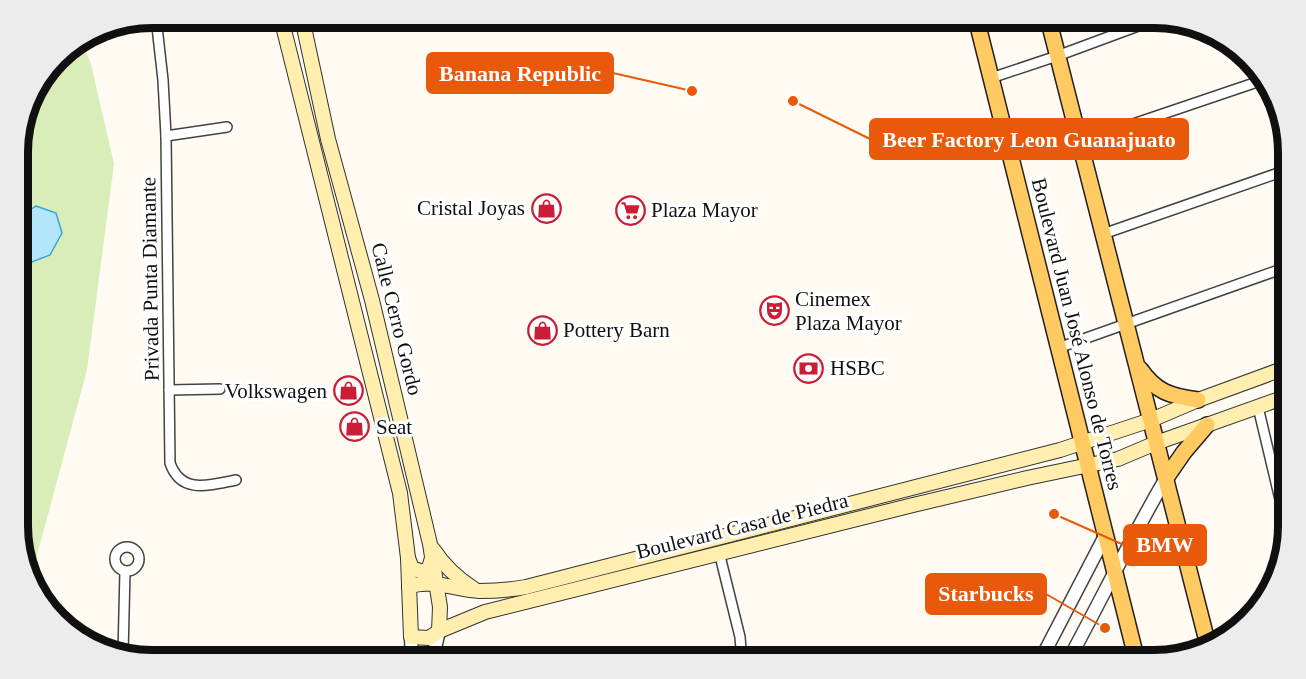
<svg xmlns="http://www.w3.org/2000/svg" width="1306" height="679" font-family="'Times New Roman',serif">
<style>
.green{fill:#d9edb9}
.water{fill:#b3e6fa;stroke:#35a5d6;stroke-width:1.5}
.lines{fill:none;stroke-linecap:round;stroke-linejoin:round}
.minor-casing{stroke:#434343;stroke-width:12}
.tertiary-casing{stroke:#434343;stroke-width:15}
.secondary-casing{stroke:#323232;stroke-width:16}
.primary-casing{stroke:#212121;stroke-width:18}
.minor{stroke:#fff;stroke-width:9}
.tertiary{stroke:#fff;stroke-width:12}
.secondary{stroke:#ffeead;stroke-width:14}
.primary{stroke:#ffca62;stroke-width:15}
.labels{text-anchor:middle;stroke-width:6;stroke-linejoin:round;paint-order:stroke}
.poi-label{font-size:21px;fill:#101010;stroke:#fff;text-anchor:start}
.street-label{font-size:21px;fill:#101010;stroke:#fff}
.rim{fill:none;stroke:#101010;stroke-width:8}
.leader{fill:none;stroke:#e8590c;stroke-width:2}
.callout-dot{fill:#e8590c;stroke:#fff;stroke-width:2}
.callout{fill:#e8590c;stroke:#e8590c;stroke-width:2}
.callout-label{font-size:22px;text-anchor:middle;font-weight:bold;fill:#fff}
</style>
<rect width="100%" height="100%" fill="#fffbf2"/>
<path class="green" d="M82 41 91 64 114 164 87 370 32 574 19 544 18 144 32 93 64 52Z"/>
<path class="water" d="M36 206 56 213 62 233 50 255 19 267 18 218Z"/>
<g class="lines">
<defs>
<g id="minor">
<path d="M156 18 163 80 166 136 170 463C181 495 210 485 236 480"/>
<path d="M991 78 1057 56 1157 19"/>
<path d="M166 136 227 127"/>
<path d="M1080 142 1266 79"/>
<path d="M1103 234 1287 170"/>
<path d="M1058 348 1287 267"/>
<path d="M169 390 220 389"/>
<path d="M1258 407 1287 529"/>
<circle cx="127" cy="559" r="12"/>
<path d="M719 552 740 637 742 661"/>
<path d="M123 654 125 571"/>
</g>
<g id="tertiary">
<path d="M411 637 412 661"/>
<path d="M432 661 439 631"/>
<path d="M1040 661 1105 536"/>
<path d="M1068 661C1101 600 1131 538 1166 478"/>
</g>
<g id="secondary">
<path d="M281 18 400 493 408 558 411 637 429 638 439 631 485 612 913 505 1027 478 1118 459 1156 443 1288 396"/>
<path d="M302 18 328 139 372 300 430 544 440 607 439 631"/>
<path d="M433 549C444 566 457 578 474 589"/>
<path d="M408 558 412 568 423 572 429 568 432 558"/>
<path d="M409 587C427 578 459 590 479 591 495 591 510 590 526 587L1060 450 1151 420 1198 400 1288 367"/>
</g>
<g id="primary">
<path d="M976 18 1137 661"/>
<path d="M1048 18 1208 645"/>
<path d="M1140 369C1156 392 1170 396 1198 400"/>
<path d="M1166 478 1184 452 1207 425"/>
</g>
</defs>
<use href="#minor" class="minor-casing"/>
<use href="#tertiary" class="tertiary-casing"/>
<use href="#secondary" class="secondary-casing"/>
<use href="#primary" class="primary-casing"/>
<use href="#minor" class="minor"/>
<use href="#tertiary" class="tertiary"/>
<use href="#secondary" class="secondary"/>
<use href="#primary" class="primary"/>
</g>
<defs>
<symbol id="shop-ring" viewBox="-11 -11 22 22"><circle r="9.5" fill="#fff" stroke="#ca1d36" stroke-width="1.5"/><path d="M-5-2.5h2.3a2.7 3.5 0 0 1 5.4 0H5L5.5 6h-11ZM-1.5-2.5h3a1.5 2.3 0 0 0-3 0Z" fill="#ca1d36"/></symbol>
<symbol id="supermarket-ring" viewBox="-11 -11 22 22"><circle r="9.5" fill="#fff" stroke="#ca1d36" stroke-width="1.5"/><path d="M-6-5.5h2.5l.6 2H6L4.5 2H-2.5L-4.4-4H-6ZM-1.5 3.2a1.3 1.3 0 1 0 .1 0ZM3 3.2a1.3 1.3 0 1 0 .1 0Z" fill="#ca1d36"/></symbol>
<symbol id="theatre-ring" viewBox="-11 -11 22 22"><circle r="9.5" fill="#fff" stroke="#ca1d36" stroke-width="1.5"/><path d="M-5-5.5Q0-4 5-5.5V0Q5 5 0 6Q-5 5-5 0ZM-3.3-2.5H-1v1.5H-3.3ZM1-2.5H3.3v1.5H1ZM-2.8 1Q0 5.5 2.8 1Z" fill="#ca1d36"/></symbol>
<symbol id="bank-ring" viewBox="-11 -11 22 22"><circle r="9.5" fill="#fff" stroke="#ca1d36" stroke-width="1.5"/><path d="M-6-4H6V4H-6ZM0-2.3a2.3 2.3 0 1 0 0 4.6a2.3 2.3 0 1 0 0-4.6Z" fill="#ca1d36"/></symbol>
</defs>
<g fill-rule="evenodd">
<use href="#shop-ring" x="530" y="192" width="33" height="33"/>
<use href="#supermarket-ring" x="614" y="194" width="33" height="33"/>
<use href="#theatre-ring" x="758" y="294" width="33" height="33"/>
<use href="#shop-ring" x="526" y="314" width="33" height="33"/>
<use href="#bank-ring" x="792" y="352" width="33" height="33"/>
<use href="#shop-ring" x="332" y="374" width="33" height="33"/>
<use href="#shop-ring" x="338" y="410" width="33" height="33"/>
</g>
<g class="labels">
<g class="poi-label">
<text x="525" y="215" text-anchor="end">Cristal Joyas</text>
<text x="651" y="217">Plaza Mayor</text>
<text x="795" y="306">Cinemex<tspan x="795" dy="24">Plaza Mayor</tspan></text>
<text x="563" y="337">Pottery Barn</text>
<text x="830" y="375">HSBC</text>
<text x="327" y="398" text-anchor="end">Volkswagen</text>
<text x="376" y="434">Seat</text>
</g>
<g class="street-label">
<text transform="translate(150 279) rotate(-91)" y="7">Privada Punta Diamante</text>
<text transform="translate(397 319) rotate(76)" y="7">Calle Cerro Gordo</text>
<text transform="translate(1077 334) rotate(76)" y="7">Boulevard Juan José Alonso de Torres</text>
<text transform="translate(742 526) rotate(-14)" y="7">Boulevard Casa de Piedra</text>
</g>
</g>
<path d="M0 0H1306V679H0ZM152 28H1154A124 124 0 0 1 1278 152V526A124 124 0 0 1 1154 650H152A124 124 0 0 1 28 526V152A124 124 0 0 1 152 28Z" fill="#ececec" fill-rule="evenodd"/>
<path class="rim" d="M152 28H1154A124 124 0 0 1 1278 152V526A124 124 0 0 1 1154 650H152A124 124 0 0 1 28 526V152A124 124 0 0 1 152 28Z"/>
<path class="leader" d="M692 91L613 73M793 101L870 139M1054 514L1124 545M1105 628L1046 594"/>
<g class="callout-dot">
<circle cx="692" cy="91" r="6"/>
<circle cx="793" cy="101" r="6"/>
<circle cx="1054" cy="514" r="6"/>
<circle cx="1105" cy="628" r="6"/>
</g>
<g class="callout">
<rect x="427" y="53" width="186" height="40" rx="6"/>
<rect x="870" y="119" width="318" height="40" rx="6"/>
<rect x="1124" y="525" width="82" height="40" rx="6"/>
<rect x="926" y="574" width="120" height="40" rx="6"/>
</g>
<g class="callout-label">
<text x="520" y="81">Banana Republic</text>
<text x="1029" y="147">Beer Factory Leon Guanajuato</text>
<text x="1165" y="552">BMW</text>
<text x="986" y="601">Starbucks</text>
</g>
</svg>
